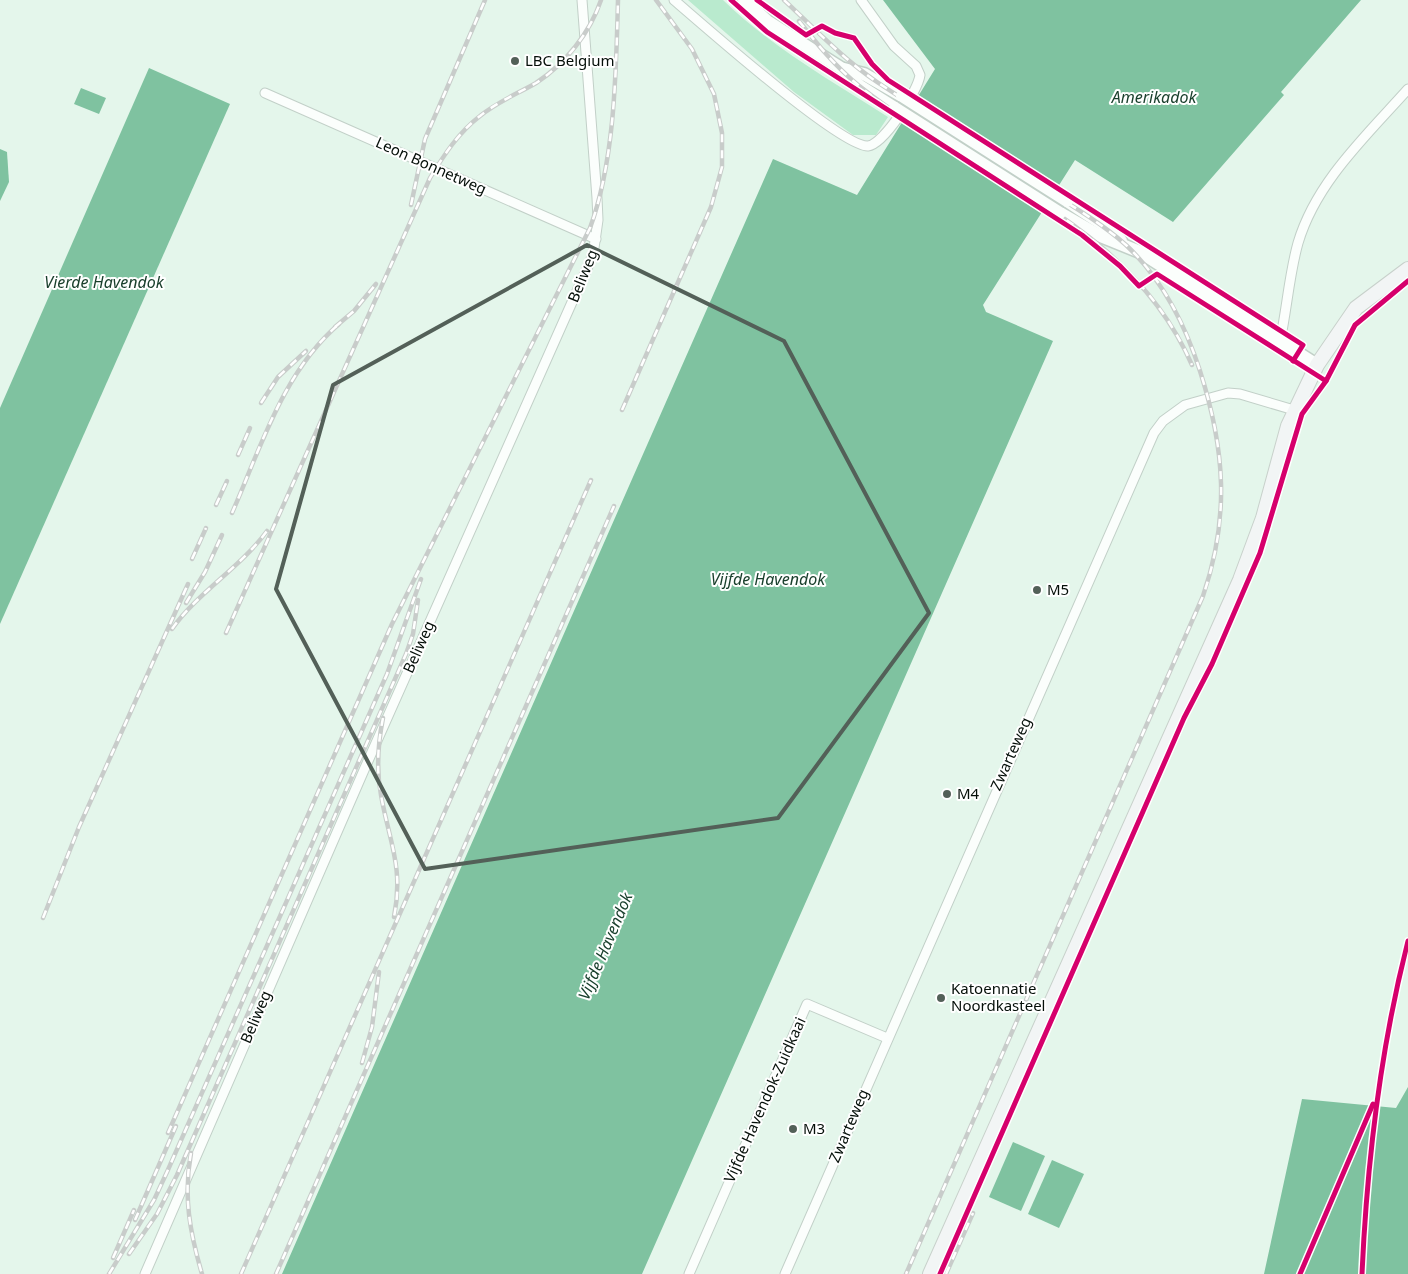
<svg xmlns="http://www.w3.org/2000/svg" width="1408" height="1274" font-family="'Noto Sans',sans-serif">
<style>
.green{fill:#b9eace}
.water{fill:#7fc2a0}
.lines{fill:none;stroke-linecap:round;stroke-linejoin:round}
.minor-casing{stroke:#c2d0c8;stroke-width:11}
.secondary-casing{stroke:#c2d0c8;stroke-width:15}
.primary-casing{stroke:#c8d1cb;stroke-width:16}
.minor{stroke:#fbfefc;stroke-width:9}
.secondary{stroke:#fbfefc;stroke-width:12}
.primary{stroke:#f2f5f5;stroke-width:14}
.rail-casing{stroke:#c8ccca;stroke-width:4.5}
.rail{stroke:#fff;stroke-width:2.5;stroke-dasharray:8;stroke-linecap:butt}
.secondary-bridge-casing{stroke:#c2d0c8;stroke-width:15;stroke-linecap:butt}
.secondary-bridge{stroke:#fbfefc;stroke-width:12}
.cycleway-casing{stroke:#fff;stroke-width:8}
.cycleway{stroke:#d6006c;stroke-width:5}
.marked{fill:none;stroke:#536058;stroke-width:4;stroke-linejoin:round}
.poi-dot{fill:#536058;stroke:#fff;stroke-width:2}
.labels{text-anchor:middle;stroke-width:4;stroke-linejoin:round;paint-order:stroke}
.poi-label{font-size:15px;fill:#050f09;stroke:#fff;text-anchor:start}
.street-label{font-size:15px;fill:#050f09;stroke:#fff}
.water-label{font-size:16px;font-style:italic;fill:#1a402d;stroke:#fff}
</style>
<rect width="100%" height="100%" fill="#e4f6eb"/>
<path class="green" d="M688 0H723C771 47 832 81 888 117L876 135H853L794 92Z"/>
<g class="water">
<path d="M883 0H1361L1281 92 1284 95 1173 222 1075 160 983 305 986 312 1053 341 642 1274H282L773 159 857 195 935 69Z"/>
<path d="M149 68 230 104 0 624V408Z"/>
<path d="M81 88 106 98 99 114 74 104Z"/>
<path d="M0 149 7 152 9 182 0 201Z"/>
<path d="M1408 1087V1274H1264L1302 1099 1396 1108Z"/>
<path d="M1013 1142 1045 1156 1021 1211 989 1197Z"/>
<path d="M1052 1160 1084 1174 1059 1228 1028 1214Z"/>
</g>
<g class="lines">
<defs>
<g id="minor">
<path d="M674 0C701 23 842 148 868 146 884 144 918 91 920 75L916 66 894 46 861 0"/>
<path d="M265 93 596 239"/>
<path d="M1280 341C1287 309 1289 275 1298 243 1316 182 1366 136 1408 89"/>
<path d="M145 1274 364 770 593 255 598 220 597 198 582 0"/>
<path d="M689 1274 807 1004 887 1038"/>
<path d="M785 1274 1154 433 1163 421 1185 405 1228 393 1240 394 1294 410"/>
</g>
<g id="secondary">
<path d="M744 0 767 21 841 68 860 86 895 108"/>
<path d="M844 69 864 74 902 96"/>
<path d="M1067 201 1105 226 1121 241"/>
<path d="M1060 213 1098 235 1140 252 1317 365"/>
</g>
<path id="primary" d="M930 1274 1240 580 1263 518 1288 426 1317 365 1356 308 1408 269"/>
</defs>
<use href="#minor" class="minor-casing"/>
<use href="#secondary" class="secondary-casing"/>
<use href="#primary" class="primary-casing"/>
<use href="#minor" class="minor"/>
<use href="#secondary" class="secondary"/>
<use href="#primary" class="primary"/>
<defs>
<g id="rail">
<path d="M784 0C814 28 843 59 877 82 931 118 986 151 1040 186 1069 204 1100 222 1126 245 1163 280 1185 324 1200 371 1225 449 1230 517 1203 596L906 1274"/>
<path d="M799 21C817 44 835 66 858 85 973 177 1128 219 1192 365"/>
<path d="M411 205 425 139 485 0"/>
<path d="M335 327 354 311 376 284"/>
<path d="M261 403 278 377 306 351"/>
<path d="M622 410 711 207 722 167V133L714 94 692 49 656 0"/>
<path d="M238 455 250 428"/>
<path d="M216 505 227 481"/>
<path d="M232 513C261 447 283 372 339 324"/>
<path d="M192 559 206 528"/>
<path d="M186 603 205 572 222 535"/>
<path d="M172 629C198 592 240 568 267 531"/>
<path d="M226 633 430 178C444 155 458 133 480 116 497 102 517 94 536 83 565 64 590 33 601 0"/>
<path d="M383 718C378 743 376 769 381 795 389 841 404 867 394 917"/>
<path d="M43 918 79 827 188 584"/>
<path d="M362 1063 372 1027 379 972"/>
<path d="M168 1133 392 624 590 228C615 160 616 72 618 0"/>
<path d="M191 1153C183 1196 190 1233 202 1274"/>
<path d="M135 1220 176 1126"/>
<path d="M129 1254 157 1214 177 1175 406 654 413 634 418 600"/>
<path d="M113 1258 134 1210"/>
<path d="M109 1274 154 1200 167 1172 387 674 421 579"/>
<path d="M241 1274 591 480"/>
<path d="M276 1274 614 506"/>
<path d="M946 1274 973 1213"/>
</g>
</defs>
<use href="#rail" class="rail-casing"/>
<use href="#rail" class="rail"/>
<defs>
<g id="secondary-bridge">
<path d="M902 96 1067 201"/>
<path d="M895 108 1060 213"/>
</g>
</defs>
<use href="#secondary-bridge" class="secondary-bridge-casing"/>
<use href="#secondary-bridge" class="secondary-bridge"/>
<defs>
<g id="cycleway">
<path d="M731 0 767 32 1082 235 1120 266 1139 286 1157 274 1326 381"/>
<path d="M757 0 806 35 822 26 835 33 854 38 872 64 888 80 1303 345 1293 361"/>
<path d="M940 1274 1184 718 1212 664 1260 553 1302 414 1326 381 1355 325 1408 281"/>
<path d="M1300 1274 1373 1104"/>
<path d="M1362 1274C1367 1162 1380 1050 1408 941"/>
</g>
</defs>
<use href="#cycleway" class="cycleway-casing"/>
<use href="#cycleway" class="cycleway"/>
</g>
<path class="marked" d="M587 245 784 341 929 613 778 818 425 869 276 589 333 385Z"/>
<g class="poi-dot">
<circle cx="515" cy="61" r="5"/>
<circle cx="1037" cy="590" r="5"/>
<circle cx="947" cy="794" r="5"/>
<circle cx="941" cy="998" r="5"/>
<circle cx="793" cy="1129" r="5"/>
</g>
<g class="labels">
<g class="poi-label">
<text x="525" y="66">LBC Belgium</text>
<text x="1047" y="595">M5</text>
<text x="957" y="799">M4</text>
<text x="951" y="994">Katoennatie<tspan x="951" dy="17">Noordkasteel</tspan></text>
<text x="803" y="1134">M3</text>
</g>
<g class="street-label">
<text transform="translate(431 166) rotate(24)" y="5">Leon Bonnetweg</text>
<text transform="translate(583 276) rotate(-68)" y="5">Beliweg</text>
<text transform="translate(419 647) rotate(-66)" y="5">Beliweg</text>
<text transform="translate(1011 754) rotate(-66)" y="5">Zwarteweg</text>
<text transform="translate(256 1017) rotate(-67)" y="5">Beliweg</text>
<text transform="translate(765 1100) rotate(-66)" y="5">Vijfde Havendok-Zuidkaai</text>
<text transform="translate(849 1126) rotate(-67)" y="5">Zwarteweg</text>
</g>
<g class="water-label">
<text x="1154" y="103">Amerikadok</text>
<text x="104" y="288">Vierde Havendok</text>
<text x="768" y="585">Vijfde Havendok</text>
<text transform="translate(605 946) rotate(-67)" y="6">Vijfde Havendok</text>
</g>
</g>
</svg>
